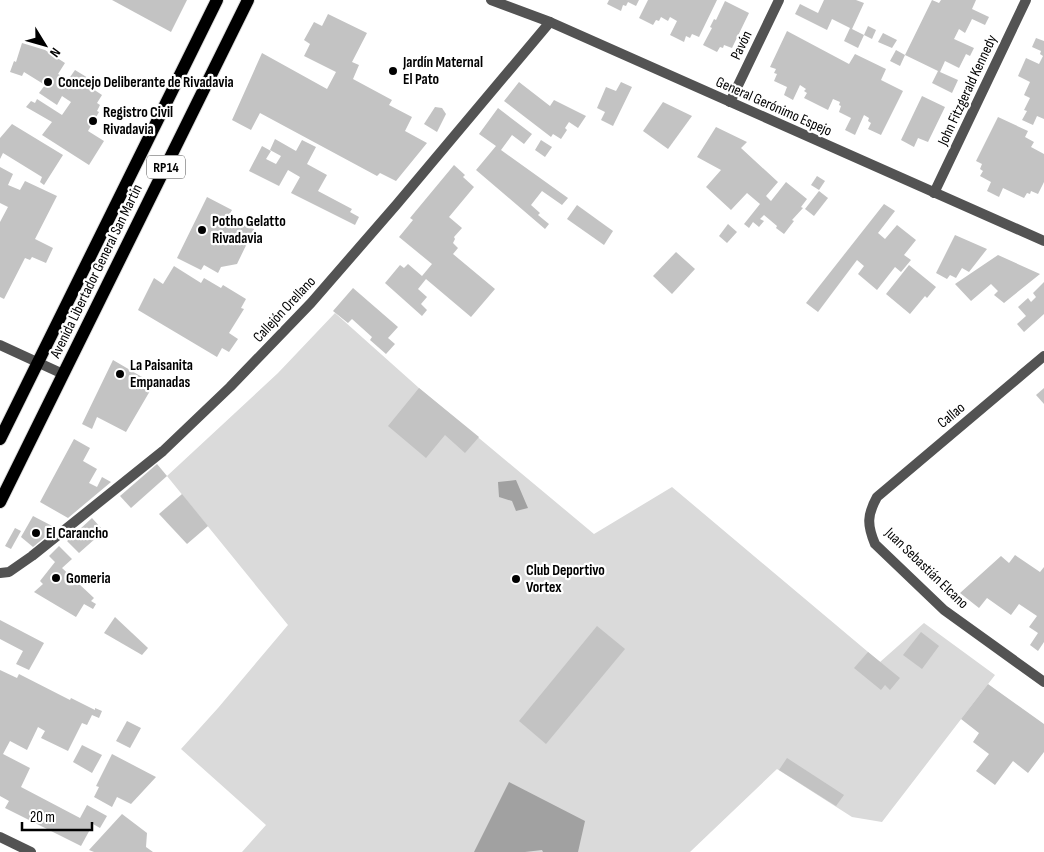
<svg xmlns="http://www.w3.org/2000/svg" width="1044" height="852" font-family="'Sofia Sans Condensed',sans-serif">
<style>
.green{fill:#dadada}
.water{fill:#a1a1a1}
.building{fill:#c3c3c3}
.lines{fill:none;stroke-linecap:round;stroke-linejoin:round}
.primary-casing{stroke:#dbdbdb;stroke-width:14}
.minor{stroke:#535353;stroke-width:10}
.primary{stroke:#000;stroke-width:12}
.poi-dot{fill:#000;stroke:#fff;stroke-width:2}
.labels{text-anchor:middle;stroke-width:4.5;stroke-linejoin:round;paint-order:stroke}
.shield{fill:#fff;stroke:#4c4c4c;stroke-width:1}
.shield-label{font-size:14px;font-weight:bold;fill:#000}
.street-label{font-size:15px;fill:#000;stroke:#fff}
.poi-label{font-size:15px;font-weight:bold;fill:#000;stroke:#fff;text-anchor:start}
</style>
<rect width="100%" height="100%" fill="#fff"/>
<path class="green" d="M335 313 419 388 594 534 672 487 880 662 924 623 995 675 882 822 852 817 777 769 690 852H242L266 825 181 749 218 708 288 625 167 476 278 373Z"/>
<g class="water">
<path d="M516 480 528 508 516 511 512 501 499 497 498 482Z"/>
<path d="M509 782 585 821 578 852H543L542 850 525 852H474Z"/>
</g>
<g class="building">
<path d="M112 0H187L171 32Z"/>
<path d="M609 0H639L636 6 628 2 626 6 623 5 621 11 607 4Z"/>
<path d="M648 0H717L699 37 692 34 690 38 686 36 684 42 670 35 677 21 670 17 668 21 661 17 659 21 656 20 653 25 639 18Z"/>
<path d="M824 0H856L864 3 852 29 864 35 858 48 844 41 850 28 832 19 827 30 795 14 800 4 818 13Z"/>
<path d="M932 0 939 3 941 0H976L972 9 989 17 985 25 972 19 965 33 959 29 954 39 974 48 970 56 966 54 959 68 945 61 940 72 958 80 952 93 932 83 938 71 905 55Z"/>
<path d="M725 1 749 13 732 48 724 45 723 48 720 47 717 52 703 45 712 28 710 27 714 19 716 20Z"/>
<path d="M328 14 367 33 352 62 359 65 353 79 392 100 389 105 412 117 405 131 427 143 396 181 380 173 377 176 260 113 251 130 232 120 262 53 327 89 336 72 304 56 310 44 304 40 314 22 322 26Z"/>
<path d="M868 26 876 30 872 39 864 35Z"/>
<path d="M787 31 849 64 855 54 886 69 881 80 903 91 881 135 868 129 871 123 868 121 869 118 864 115 855 135 845 130 851 118 839 112 841 106 839 105 840 102 833 99 828 110 804 98 807 93 804 91 806 89 800 85 793 100 784 95 787 87 774 81 777 74 774 73 776 69 770 67Z"/>
<path d="M883 33 897 40 892 48 878 42Z"/>
<path d="M1036 38 1044 41V119L1037 116 1033 125 1022 120 1027 111 1024 110 1030 98 1024 95 1030 82 1018 76 1026 58 1039 64 1043 56 1040 54 1041 51 1032 47Z"/>
<path d="M22 43 45 50 65 63 58 74 68 80 75 70 93 81 90 87 102 95 97 103 100 105 97 111 99 112 88 131 104 141 89 165 42 135 52 122 26 107 31 101 35 103 37 99 62 115 71 102 62 96 57 105 39 93 45 85 24 72 22 76 10 72 14 61 16 62Z"/>
<path d="M896 50 905 55 900 66 890 61Z"/>
<path d="M519 82 550 106 554 100 586 116 578 128 569 122 565 128 567 130 561 139 553 134 551 137 504 101Z"/>
<path d="M621 82 632 87 613 126 601 120 605 112 597 108 606 87 616 91Z"/>
<path d="M922 96 945 107 928 142 918 138 914 147 901 140Z"/>
<path d="M663 102 692 116 668 149 643 131Z"/>
<path d="M435 107 442 108 446 114 437 132 424 124Z"/>
<path d="M498 108 532 134 524 144 512 135 501 150 568 198 562 205 542 191 531 205 540 213 538 215 549 224 545 229 476 170 496 146 479 134Z"/>
<path d="M998 117 1028 131 1025 137 1034 142 1031 147 1044 154V182L1038 194 1031 191 1030 194 1027 193 1024 198 1003 188 999 197 987 191 991 182 980 176 983 171 980 169 982 164 976 161Z"/>
<path d="M12 124 63 155 44 185 40 182 42 177 3 153 0 159V138Z"/>
<path d="M716 127 747 142 741 148 778 182 766 196 771 201 786 182 807 199 801 207 803 208 792 220 794 221 784 234 776 228 777 226 764 215 760 219 764 221 759 227 753 222 749 228 744 224 760 204 747 193 731 210 706 187 721 170 697 157Z"/>
<path d="M275 139 296 151 302 140 316 147 307 164 327 175 318 191 352 209 350 212 359 217 355 225 291 193 300 177 288 170 279 186 249 171 262 146 271 151 266 159 276 164 281 156 270 150Z"/>
<path d="M541 140 552 147 545 157 535 150Z"/>
<path d="M454 165 465 175 463 177 474 187 449 217 462 228 454 237 455 239 453 243 458 248 453 254 495 289 471 317 426 279 418 289 427 297 421 304 427 310 422 316 385 283 400 265 404 268 408 264 422 276 432 264 399 237 413 220 410 218Z"/>
<path d="M0 167 13 174 8 185 20 190 25 181 57 196 35 239 53 248 46 263 32 257 30 260 25 258 4 299 0 297V222L8 207 0 203Z"/>
<path d="M817 176 825 181 819 190 811 185Z"/>
<path d="M819 191 828 198 814 216 805 209Z"/>
<path d="M207 197 232 210 228 217 254 229 237 264 221 267 218 273 204 265 201 270 177 258Z"/>
<path d="M884 204 895 211 878 233 885 239 897 225 916 240 904 255 911 260 901 272 895 267 877 290 858 274 864 266 857 260 818 312 806 303Z"/>
<path d="M577 205 613 231 604 245 567 219Z"/>
<path d="M728 224 737 232 727 243 719 236Z"/>
<path d="M955 235 987 249 969 272 962 268 956 278 950 275 947 279 936 273Z"/>
<path d="M676 252 695 269 672 294 653 276Z"/>
<path d="M998 255 1040 274 1004 303 994 295 998 291 991 284 971 301 955 284Z"/>
<path d="M909 265 936 287 927 298 925 296 910 314 886 294Z"/>
<path d="M174 266 201 283 204 278 221 288 223 285 246 299 241 308 244 309 229 333 238 339 229 352 222 348 217 357 138 310 154 278 163 284Z"/>
<path d="M1044 282V314L1024 332 1017 324 1026 316 1018 307 1028 298 1031 302 1036 297 1033 293Z"/>
<path d="M353 288 398 327 388 338 395 344 386 354 370 340 372 337 352 319 348 323 333 311Z"/>
<path d="M113 360 154 384 126 432 97 417 92 429 82 424Z"/>
<path d="M419 388 479 437 465 453 445 435 426 458 388 426Z"/>
<path d="M1044 388V404L1036 395Z"/>
<path d="M74 439 90 448 83 461 97 469 89 483 97 487 102 477 111 482 68 518 40 502Z"/>
<path d="M157 464 167 476 131 508 120 496Z"/>
<path d="M182 494 208 526 187 544 159 514Z"/>
<path d="M33 516 56 528 33 547 21 537Z"/>
<path d="M92 518 101 528 94 535 96 538 79 553 67 541Z"/>
<path d="M15 528 21 531 11 549 5 546Z"/>
<path d="M59 546 72 559 62 568 94 598 91 601 96 604 93 609 84 604 76 617 34 592 43 584 40 581 55 562 49 556Z"/>
<path d="M1015 555 1040 572 1044 567V642L1038 651 1030 645 1038 633 1029 627 1037 616 1019 604 1011 615 987 598 979 608 960 593 1001 556 1009 563Z"/>
<path d="M115 617 148 648 142 655 104 633Z"/>
<path d="M0 620 44 643 29 670 16 664 23 651 0 639Z"/>
<path d="M597 626 625 649 546 744 519 721Z"/>
<path d="M921 632 939 646 922 669 903 655Z"/>
<path d="M868 652 900 678 890 690 885 685 881 690 854 668Z"/>
<path d="M0 670 17 678 19 674 70 700 71 698 95 710V708L102 711 99 718 92 715 87 725 82 723 68 751 41 738 45 731 38 727 27 750 10 741 3 754 30 768 21 787 80 818 87 805 107 816 100 828 93 824 81 846 5 808 9 801 0 796Z"/>
<path d="M988 684 1044 724V752L1028 773 1013 761 995 785 976 771 989 754 973 742 979 733 961 719Z"/>
<path d="M127 721 141 728 130 748 116 741Z"/>
<path d="M82 745 102 755 92 773 73 762Z"/>
<path d="M112 754 156 777 131 804 117 797 112 807 94 797 99 787 96 786Z"/>
<path d="M787 758 844 795 836 806 779 770Z"/>
<path d="M122 814 147 833 146 847 153 852H94L89 850Z"/>
</g>
<g class="lines">
<defs>
<g id="primary">
<path d="M0 439 217 0"/>
<path d="M0 502 248 0"/>
</g>
</defs>
<use href="#primary" class="primary-casing"/>
<g class="minor">
<path d="M491 0 550 22 1044 241"/>
<path d="M730 102 779 0"/>
<path d="M934 193 1026 0"/>
<path d="M0 345 63 374"/>
<path d="M1044 356 877 497C867 515 867 525 875 544L944 610 1044 682"/>
<path d="M0 573 9 572 32 556 163 451 230 387 311 303 397 204 550 22"/>
<path d="M0 837 31 852"/>
</g>
<use href="#primary" class="primary"/>
</g>
<g class="poi-dot">
<circle cx="393" cy="71" r="5"/>
<circle cx="48" cy="82" r="5"/>
<circle cx="93" cy="121" r="5"/>
<circle cx="202" cy="230" r="5"/>
<circle cx="120" cy="374" r="5"/>
<circle cx="36" cy="533" r="5"/>
<circle cx="56" cy="578" r="5"/>
<circle cx="516" cy="579" r="5"/>
</g>
<g class="labels">
<rect class="shield" x="147" y="155.5" width="38" height="23" rx="4"/>
<g class="shield-label">
<text x="166" y="172">RP14</text>
</g>
<g class="street-label">
<text transform="translate(741 45) rotate(-64)" y="5">Pavón</text>
<text transform="translate(967 90) rotate(-65)" y="5">John Fitzgerald Kennedy</text>
<text transform="translate(774 106) rotate(24)" y="5">General Gerónimo Espejo</text>
<text transform="translate(96 271) rotate(-64)" y="5">Avenida Libertador General San Martín</text>
<text transform="translate(284 309) rotate(-47)" y="5">Callejón Orellano</text>
<text transform="translate(951 415) rotate(-40)" y="5">Callao</text>
<text transform="translate(927 568) rotate(44)" y="5">Juan Sebastián Elcano</text>
</g>
<g class="poi-label">
<text x="403" y="67">Jardín Maternal<tspan x="403" dy="17">El Pato</tspan></text>
<text x="58" y="87">Concejo Deliberante de Rivadavia</text>
<text x="103" y="117">Registro Civil<tspan x="103" dy="17">Rivadavia</tspan></text>
<text x="212" y="226">Potho Gelatto<tspan x="212" dy="17">Rivadavia</tspan></text>
<text x="130" y="370">La Paisanita<tspan x="130" dy="17">Empanadas</tspan></text>
<text x="46" y="538">El Carancho</text>
<text x="526" y="575">Club Deportivo<tspan x="526" dy="17">Vortex</tspan></text>
<text x="66" y="583">Gomeria</text>
</g>
</g>
<g transform="translate(45 45) rotate(127)" stroke="#ffffff" stroke-width="4" paint-order="stroke">
<path d="M0-4L9 19L0 12L-9 19Z" fill="#000000"/>
<text y="-8" font-size="14" font-weight="bold" text-anchor="middle" fill="#000000">N</text>
</g>
<path d="M22 822v8h70v-8" fill="none" stroke="#000000" stroke-width="2.5"/>
<text x="30" y="822" font-size="15" fill="#000000" stroke="#ffffff" stroke-width="4" paint-order="stroke">20 m</text>
</svg>
